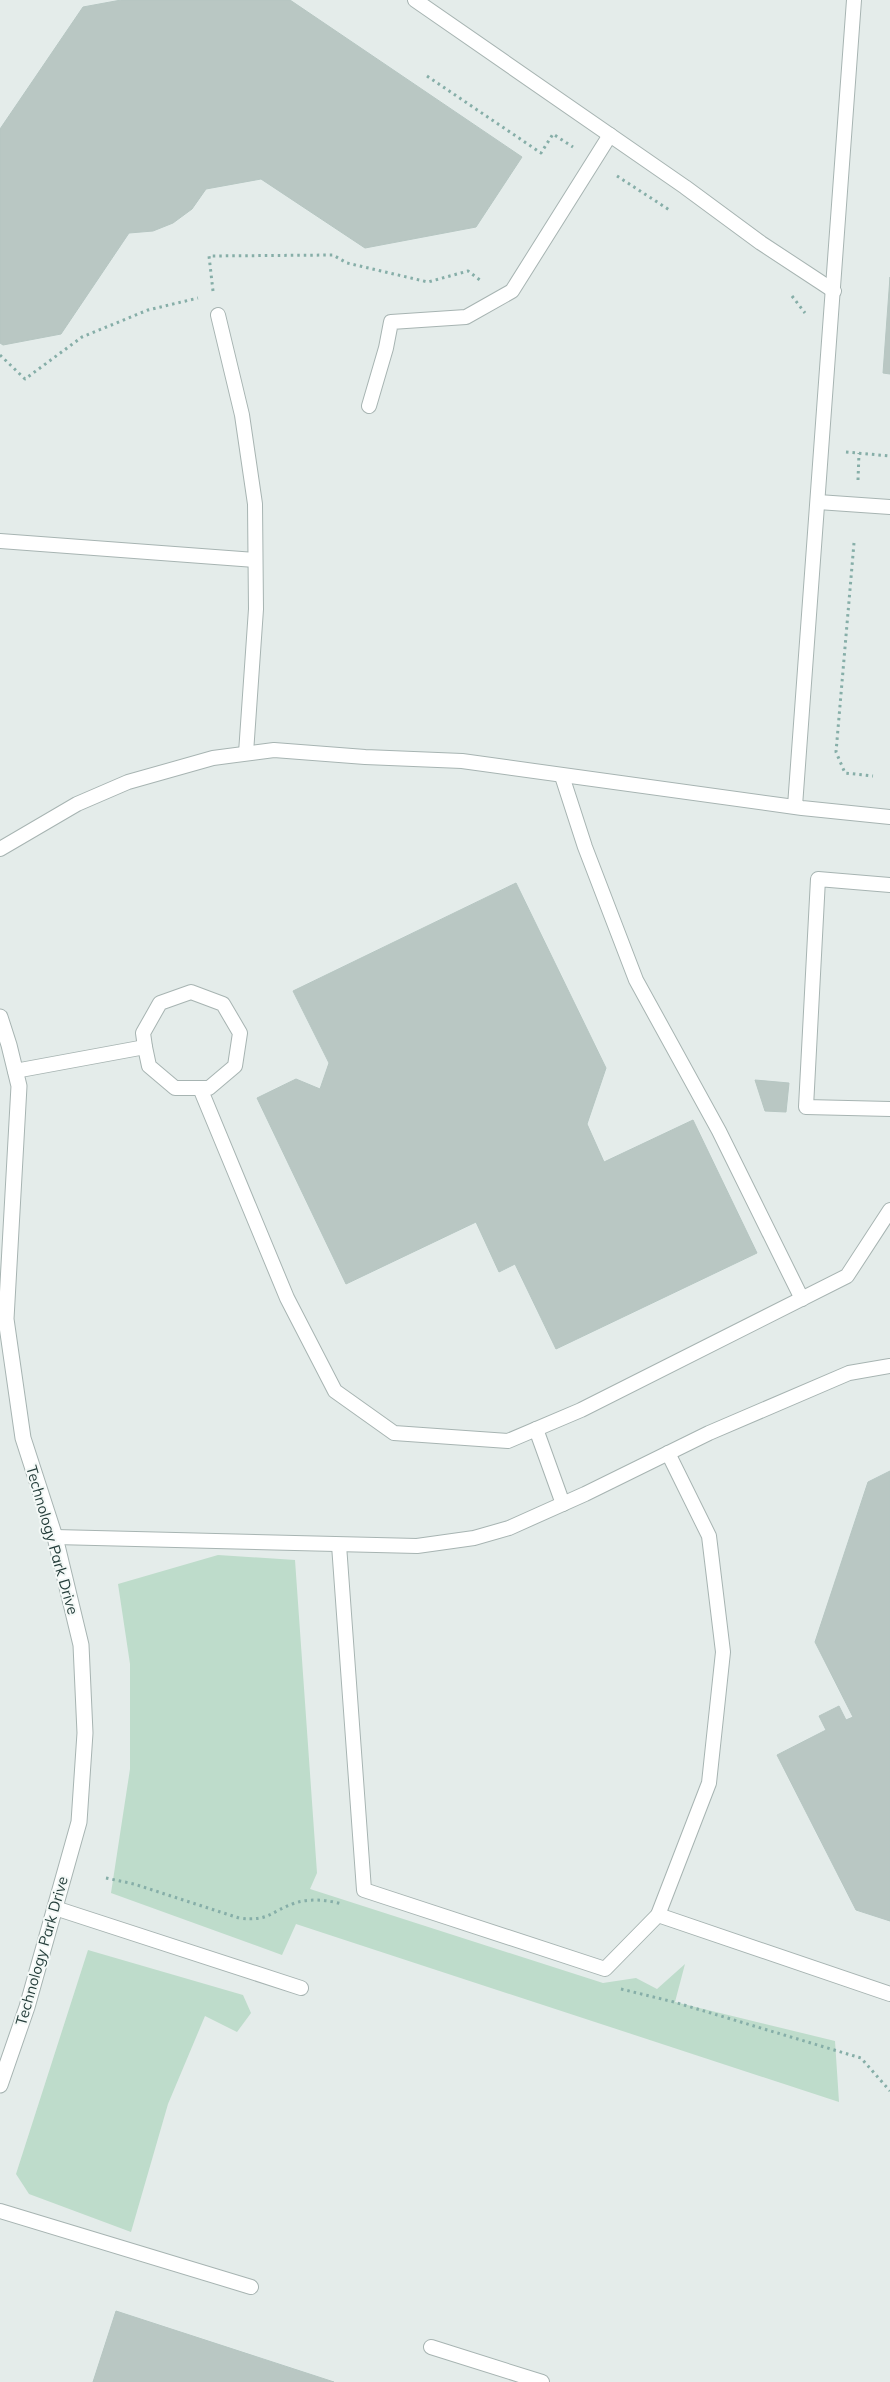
<svg xmlns="http://www.w3.org/2000/svg" width="890" height="2382" font-family="Mulish,sans-serif">
<style>
.green{fill:#bedccb}
.building{fill:#b9c7c3;stroke:#b6c6c2}
.lines{fill:none;stroke-linecap:round;stroke-linejoin:round}
.lane-casing{stroke:#a7b4b2;stroke-width:16}
.street-casing{stroke:#a7b4b2;stroke-width:17}
.path{stroke:#86aea8;stroke-width:3;stroke-dasharray:2.5 4;stroke-linecap:butt}
.lane{stroke:#fff;stroke-width:14}
.street{stroke:#fff;stroke-width:15}
.labels{text-anchor:middle;stroke-width:4;stroke-linejoin:round;paint-order:stroke}
.street-label{font-size:15px;fill:#243d3a;stroke:#f4f9f7}
</style>
<rect width="100%" height="100%" fill="#e4ecea"/>
<g class="green">
<path d="M218 1555 295 1560 317 1873 310 1889 603 1983 636 1978 657 1989 685 1964 675 2002 835 2041 839 2102 296 1924 282 1955 111 1893 130 1769V1664L118 1584Z"/>
<path d="M88 1950 243 1995 251 2013 237 2032 205 2016 168 2104 131 2232 29 2194 16 2174Z"/>
</g>
<g class="building">
<path d="M121 0H290L522 157 476 227 365 248 261 179 206 189 192 209 173 223 153 231 129 233 61 334 3 345 0 343V129L83 7Z"/>
<path d="M890 277V374L883 373Z"/>
<path d="M516 883 606 1068 587 1124 604 1162 693 1120 757 1253 556 1349 515 1264 499 1272 476 1222 346 1284 257 1098 296 1079 320 1089 329 1063 293 991Z"/>
<path d="M755 1080 789 1083 786 1112 765 1111Z"/>
<path d="M890 1471V1921L856 1910 777 1755 826 1730 819 1716 839 1706 846 1720 853 1717 815 1642 868 1482Z"/>
<path d="M116 2311 334 2382H93Z"/>
</g>
<g class="lines">
<defs>
<g id="lane">
<path d="M415 0 685 187 761 243 834 291"/>
<path d="M218 315 242 415 255 504 256 609 246 753"/>
<path d="M369 406 386 348 391 322 466 317 512 291 610 135"/>
<path d="M818 502 890 507"/>
<path d="M0 541 255 560"/>
<path d="M562 776 585 847 636 980 719 1131 802 1299"/>
<path d="M795 806 854 0"/>
<path d="M0 849 77 804 128 782 213 758 274 750 365 757 462 761 802 808 890 817"/>
<path d="M890 885 818 879 806 1107 890 1109"/>
<path d="M191 992 223 1004 240 1033 235 1066 209 1088H175L149 1066 145 1047 143 1033 160 1003Z"/>
<path d="M15 1071 145 1047"/>
<path d="M200 1088 287 1298 335 1391 394 1433 508 1441 581 1410 847 1276 890 1210"/>
<path d="M536 1429 563 1504"/>
<path d="M55 1537 417 1546 474 1538 509 1528 585 1494 709 1433 849 1373 890 1366"/>
<path d="M339 1545 364 1890 605 1969 658 1915 890 1994"/>
<path d="M55 1908 301 1988"/>
<path d="M658 1915 709 1783 723 1652 709 1536 668 1453"/>
<path d="M0 2211 251 2287"/>
<path d="M431 2347 542 2382"/>
</g>
<path id="street" d="M0 1017 9 1045 19 1086 6 1319 23 1438 55 1537 81 1645 85 1733 79 1822 27 2007 0 2085"/>
</defs>
<use href="#lane" class="lane-casing"/>
<use href="#street" class="street-casing"/>
<g class="path">
<path d="M427 76 541 153 553 134 573 147"/>
<path d="M617 176 671 211"/>
<path d="M213 291 209 256 333 255 347 263 428 282 468 271 480 280"/>
<path d="M792 296 805 313"/>
<path d="M0 355 25 379 82 337 148 310 198 298"/>
<path d="M846 452 890 456"/>
<path d="M858 480 859 453"/>
<path d="M854 543 836 752 845 773 873 776"/>
<path d="M106 1878 134 1884 239 1918C269 1922 271 1911 295 1903 310 1898 328 1900 342 1904"/>
<path d="M621 1989 674 2002 861 2058 890 2091"/>
</g>
<use href="#lane" class="lane"/>
<use href="#street" class="street"/>
</g>
<g class="labels">
<g class="street-label">
<text transform="translate(52 1540) rotate(74)" y="5">Technology Park Drive</text>
<text transform="translate(42 1951) rotate(-74)" y="5">Technology Park Drive</text>
</g>
</g>
</svg>
